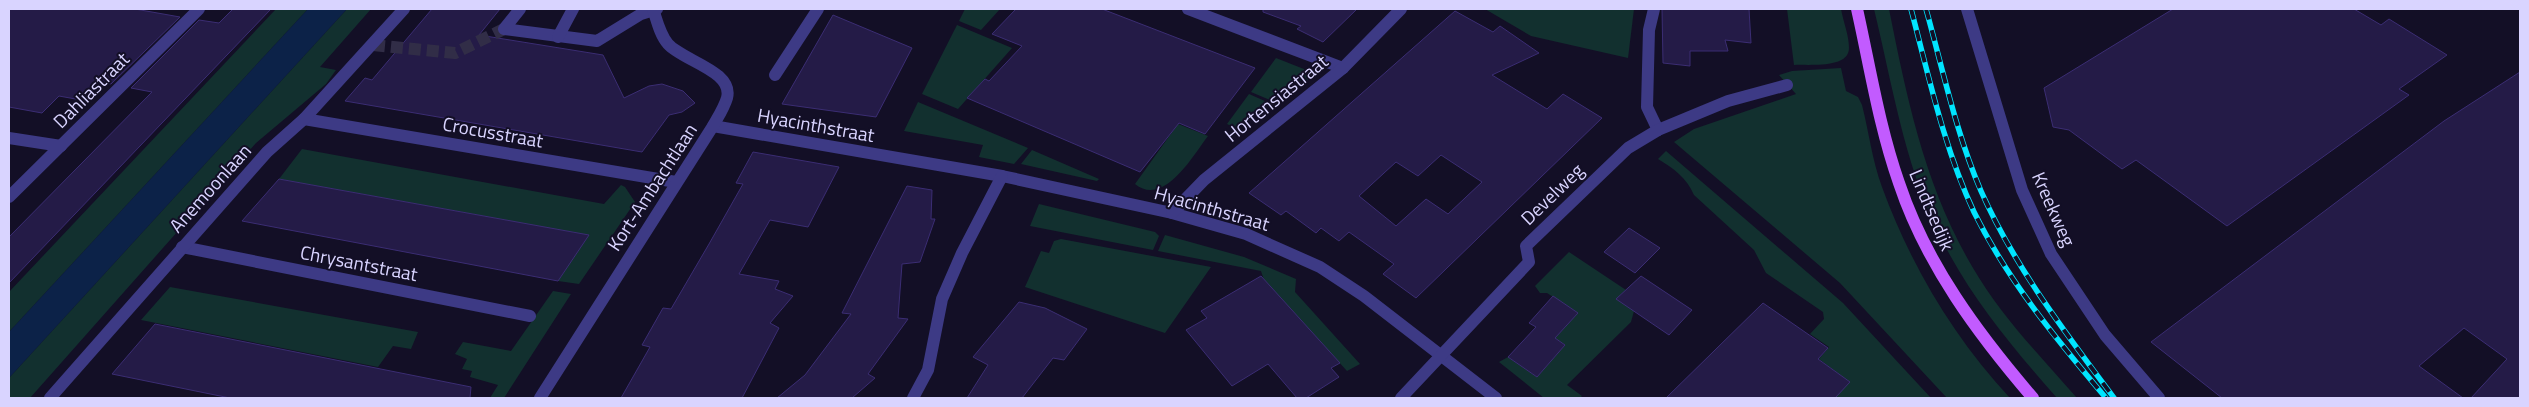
<svg xmlns="http://www.w3.org/2000/svg" width="2529" height="407" font-family="'Titillium Web',sans-serif">
<style>
.green{fill:#12302f}
.water{fill:#0c2248}
.building{fill:#241b47;stroke:#3b2d73;fill-rule:evenodd}
.lines{fill:none;stroke-linecap:round;stroke-linejoin:round}
.minor-tunnel{stroke:#312d47;stroke-width:12;stroke-dasharray:12 6;stroke-linecap:butt}
.minor{stroke:#3d3a85;stroke-width:12}
.major{stroke:#c25bff;stroke-width:12}
.rail-casing{stroke:#00e5ff;stroke-width:5.5}
.rail{stroke:#130f26;stroke-width:4;stroke-dasharray:11;stroke-linecap:butt}
.labels{text-anchor:middle;stroke-width:4;stroke-linejoin:round;paint-order:stroke}
.street-label{font-size:19px;fill:#d9d4ff;stroke:#130f26}
</style>
<rect width="100%" height="100%" fill="#130f26"/>
<g class="green">
<path d="M276 9H308L9 332V292Z"/>
<path d="M347 9H371L320 67 336 70 326 84 256 143 30 398H9V378Z"/>
<path d="M965 9H1000L981 30 959 21Z"/>
<path d="M1485 9H1634L1628 58 1531 36Z"/>
<path d="M1787 9H1841C1843 21 1849 35 1849 48 1849 69 1808 64 1794 65Z"/>
<path d="M1874 9H1889C1907 99 1925 187 1973 268 2001 316 2041 357 2077 398H2057C2012 347 1967 293 1938 232 1904 162 1892 83 1874 9Z"/>
<path d="M957 25 1012 48 958 109 922 94Z"/>
<path d="M1276 58 1314 73 1307 81H1293L1270 100 1251 92Z"/>
<path d="M1841 68 1846 91 1858 97 1862 105C1869 132 1872 160 1882 187 1910 264 1954 338 2010 398H1947L1840 283 1674 142 1694 129 1796 94 1779 75 1792 71Z"/>
<path d="M1249 94 1267 102 1236 128 1227 124Z"/>
<path d="M918 102 1028 148 1014 164 979 157 983 145 904 131Z"/>
<path d="M1178 124 1208 136C1194 154 1164 208 1135 184Z"/>
<path d="M302 149 604 204 621 185 625 187 635 202 579 284 558 281 588 235 279 179Z"/>
<path d="M1032 150 1099 179 1097 181 1021 164Z"/>
<path d="M1666 151 1843 303 1931 398H1835L1849 382 1819 359 1829 347 1810 334 1824 319 1823 312 1766 273 1754 250 1694 195C1687 178 1673 168 1658 159Z"/>
<path d="M1039 204 1155 232 1159 236 1153 250 1030 226Z"/>
<path d="M1165 235 1244 257 1296 279 1295 292 1360 364 1347 371 1264 280 1261 271 1158 251Z"/>
<path d="M1061 239 1211 267 1165 333 1025 287 1041 251 1049 253 1054 241Z"/>
<path d="M1569 252 1626 290 1620 295 1634 311 1631 322 1567 385 1582 396 1580 398H1544L1499 362 1508 357 1537 377 1565 345 1555 338 1578 313 1547 293H1540L1535 286Z"/>
<path d="M170 287 418 332 411 349 393 346 378 367 141 320Z"/>
<path d="M553 291 571 294 504 398H490L498 385 470 377 472 371 462 369 467 359 455 354 463 342 511 351Z"/>
</g>
<path class="water" d="M308 9H347L9 378V332Z"/>
<g class="building">
<path d="M9 9H135L180 17 111 84 99 82 81 100 59 96 42 113 9 107Z"/>
<path d="M233 9H271L9 283V237L152 92 131 88 199 20 219 23Z"/>
<path d="M432 9H500L479 35 603 55 624 98 649 86 662 84 683 91 695 103 682 112 669 115 642 152 345 101 365 78 372 80Z"/>
<path d="M1016 9H1102L1255 68 1205 134 1179 123 1140 172 967 98 985 79 989 81 1022 46 992 34Z"/>
<path d="M1263 9H1357L1323 42 1297 29 1301 26 1263 12Z"/>
<path d="M1662 9H1749L1751 43 1725 40 1728 51H1690V66L1663 63Z"/>
<path d="M2173 9H2354L2381 25 2389 19 2447 55 2399 89 2409 95 2227 226 2136 160 2122 169 2069 130 2053 127 2044 88Z"/>
<path d="M1455 11 1493 32 1500 26 1539 53 1492 75 1547 109 1563 94 1602 118 1416 298 1383 274 1394 264 1349 232 1339 241 1321 228 1316 233 1286 211 1281 215 1249 193ZM1441 155 1482 182 1448 214 1426 199 1396 226 1359 196 1396 162 1418 176Z"/>
<path d="M833 15 912 48 876 117 782 104Z"/>
<path d="M2520 72V398H2471L2507 359 2464 328 2419 366 2463 398H2222L2151 342 2444 121Z"/>
<path d="M753 152 839 167 808 227 770 220 739 274 779 281 775 289 793 296 770 323 779 328 742 398H621L650 347 642 345 663 308 671 309 709 244 743 184 736 183Z"/>
<path d="M279 179 589 235 558 281 242 221Z"/>
<path d="M907 186 932 190 931 219H935L920 262 902 264 898 318 908 319 868 374 875 378 852 398H777L805 375 851 314 842 313Z"/>
<path d="M1629 228 1660 248 1635 273 1604 252Z"/>
<path d="M1261 276 1340 363 1331 368 1339 377 1306 398H1297L1268 364 1232 386 1186 330 1207 318 1201 311Z"/>
<path d="M1641 276 1692 310 1669 335 1616 299Z"/>
<path d="M1553 296 1578 313 1555 338 1565 345 1537 377 1508 357 1536 327 1529 323Z"/>
<path d="M1019 302 1045 308 1087 329 1064 360 1053 358 1022 398H967L988 365 973 357Z"/>
<path d="M1763 303 1828 348 1818 359 1850 382 1835 398H1666Z"/>
<path d="M155 324 471 387 470 398H230L112 374Z"/>
</g>
<g class="lines">
<path class="minor-tunnel" d="M373 45 455 53 504 29"/>
<g class="minor">
<path d="M520 9 504 29 597 41 641 14 657 9"/>
<path d="M1188 9 1343 68"/>
<path d="M1654 9 1649 30 1647 107 1658 130"/>
<path d="M1967 9 2022 190 2051 254 2105 335 2159 398"/>
<path d="M558 37 573 9"/>
<path d="M775 75 818 9"/>
<path d="M304 119 676 182"/>
<path d="M713 126 1002 176 1172 213 1246 234 1320 267 1364 296 1496 398"/>
<path d="M9 138 61 146"/>
<path d="M9 197 199 9"/>
<path d="M1172 213 1204 180 1343 68 1401 9"/>
<path d="M182 247 530 316"/>
<path d="M50 398 267 152 304 119 404 9"/>
<path d="M540 398 713 126C718 117 724 108 727 98 734 71 683 61 668 44 660 35 657 21 653 9"/>
<path d="M913 398 928 370 942 299 962 253 1002 176"/>
<path d="M1401 398 1529 262 1526 246 1628 148 1658 130 1728 101 1787 85"/>
</g>
<path class="major" d="M1857 9C1870 67 1879 126 1899 183 1926 264 1978 334 2033 398"/>
<defs>
<g id="rail">
<path d="M1911 9C1929 77 1944 148 1974 212 2008 281 2057 340 2106 398"/>
<path d="M1926 9C1943 70 1956 133 1981 191 2014 266 2065 332 2114 398"/>
</g>
</defs>
<use href="#rail" class="rail-casing"/>
<use href="#rail" class="rail"/>
</g>
<g class="labels">
<g class="street-label">
<text transform="translate(91 90) rotate(-45)" y="7">Dahliastraat</text>
<text transform="translate(1276 98) rotate(-39)" y="7">Hortensiastraat</text>
<text transform="translate(816 125) rotate(10)" y="7">Hyacinthstraat</text>
<text transform="translate(493 132) rotate(10)" y="7">Crocusstraat</text>
<text transform="translate(652 187) rotate(-57)" y="7">Kort-Ambachtlaan</text>
<text transform="translate(210 188) rotate(-48)" y="7">Anemoonlaan</text>
<text transform="translate(1552 194) rotate(-44)" y="7">Develweg</text>
<text transform="translate(1212 208) rotate(16)" y="7">Hyacinthstraat</text>
<text transform="translate(2054 209) rotate(66)" y="7">Kreekweg</text>
<text transform="translate(1932 210) rotate(67)" y="7">Lindtsedijk</text>
<text transform="translate(359 263) rotate(11)" y="7">Chrysantstraat</text>
</g>
</g>
<rect width="2529" height="407" fill="none" stroke="#d9d4ff" stroke-width="20"/>
</svg>
